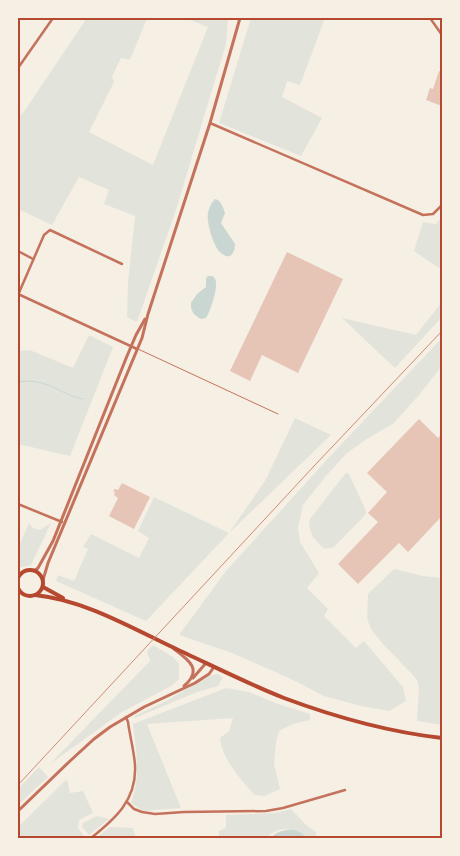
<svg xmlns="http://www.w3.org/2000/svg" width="460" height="856" font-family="Roboto,sans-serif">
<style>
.green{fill:#e2e4dc}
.water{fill:#c9d6d2}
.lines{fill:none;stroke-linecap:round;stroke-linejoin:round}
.stream{stroke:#c9d6d2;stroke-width:1}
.river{stroke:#c9d6d2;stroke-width:9}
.building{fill:#e6c5b7}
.service{stroke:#c5725c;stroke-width:1}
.minor{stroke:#c5725c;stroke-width:2.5}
.tertiary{stroke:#c5725c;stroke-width:3}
.primary{stroke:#b5482f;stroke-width:4}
.rail{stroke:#cf8b77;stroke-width:1}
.neatline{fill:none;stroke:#b5482f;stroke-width:2}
</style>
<rect width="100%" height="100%" fill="#f6efe4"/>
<g class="green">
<path d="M87 18H147L130 60 121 58 112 77 114 82 89 132 153 165 208 27 185 18H228L226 44 205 113 177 207 137 322 127 317 128 283 135 216 104 204 109 190 79 177 52 225 18 209V117L23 113Z"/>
<path d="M251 18H320L324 21 300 85 287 81 282 97 322 118 301 156 219 123Z"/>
<path d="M442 217V270L414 251 423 222 436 224Z"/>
<path d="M442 302V317L395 368 342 318 416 335Z"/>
<path d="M89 335 113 347 70 456 18 444V351L30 350 73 368Z"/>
<path d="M442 338V366L419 395 393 424 368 438 347 453 326 476 303 505 298 528 300 542 319 573 307 588 328 609 324 616 356 648 364 641 403 687 406 701 389 711 361 706 324 696 289 678 232 653 179 635 226 571 333 453Z"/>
<path d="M295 418 331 435 229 533 146 621 56 581 58 575 74 581 88 549 83 547 91 534 139 558 149 538 138 531 154 497 229 533 265 481Z"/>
<path d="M347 473 349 474 366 511V514L334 547 325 549 321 546 313 537 309 526 310 519 345 474Z"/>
<path d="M29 523 33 528 40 530 51 523 31 565 18 568V548Z"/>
<path d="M394 569 423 576 442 578V725L417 721 419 689 417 680 411 673 383 644 371 629 367 618 368 594Z"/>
<path d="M153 645 173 657 179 664V679L171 686 122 712 50 764 150 661 147 651Z"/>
<path d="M217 674 223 677 218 686 197 692 135 718 134 717 136 715 162 703 210 676Z"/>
<path d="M226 688 249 692 278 704 310 714V720L293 724 279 731 276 743 274 764 280 789 265 796 255 795C241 780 222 759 220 738L229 731 233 718 147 724 181 808 143 811 131 803C141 777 136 751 133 724Z"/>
<path d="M39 767 48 777 18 805V789Z"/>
<path d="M67 779 70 793 83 791 93 813 79 820 78 828 85 838H18V827Z"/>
<path d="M291 809 306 825 316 832V838H305C292 826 279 826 266 838H219V831L226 828V815L275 813Z"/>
<path d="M97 816 109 819 89 835 82 827 83 823Z"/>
<path d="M110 827 133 828 136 838H96Z"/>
</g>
<g class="water">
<path d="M215 199C221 200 223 207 225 213L221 223 235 244C235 253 230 261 221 253 214 248 206 222 208 213 209 208 211 203 215 199Z"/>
<path d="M208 276H213C215 279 216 280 216 283 217 291 210 312 206 318L201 319C195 316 190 311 191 303L197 294 206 287V278Z"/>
</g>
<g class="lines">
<path class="stream" d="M18 382C47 377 58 394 83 399"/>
<path class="river" d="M277 838C285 834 293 832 300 838"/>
</g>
<g class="building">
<path d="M439 71 442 72V89L440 95 442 96V106L426 100 430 88 433 89Z"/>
<path d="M287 252 343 279 298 373 262 355 250 381 230 371Z"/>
<path d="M419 419 438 438 442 433V516L408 552 399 543 358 584 338 564 378 522 368 513 387 492 367 473Z"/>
<path d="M122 483 150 497 134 529 109 516 118 498 114 495 115 492 113 491 115 489 118 490Z"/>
</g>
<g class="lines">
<path class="service" d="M138 349 278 414"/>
<g class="minor">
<path d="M430 18 442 35"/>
<path d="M18 68 53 18"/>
<path d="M210 123 423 215 433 214 442 205"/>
<path d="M18 251 33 259"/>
<path d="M18 294 137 349"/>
<path d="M18 295 44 235 50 230 122 264"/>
<path d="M18 504 62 522"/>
<path d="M127 802 134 809 142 812 155 814 184 812 266 811 283 808 345 790"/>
<path d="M91 838C115 819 137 800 135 765 134 751 130 737 128 722L126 717"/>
</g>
<g class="tertiary">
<path d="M34 571 38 568 53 541 127 356 136 335 145 319"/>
<path d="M43 580 48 563 142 338 148 314 210 123 240 18"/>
<path d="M174 649C189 660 203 670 184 686"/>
<path d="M193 678 206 663"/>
<path d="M18 811 70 761 94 739 110 727 144 707 195 683 209 674 214 667"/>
</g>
<g class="primary">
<circle cx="30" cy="583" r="13"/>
<path d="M43 587 63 598"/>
<path d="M35 595C87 600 140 633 187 654 219 669 251 685 284 698 335 717 389 732 442 738"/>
</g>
<path class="rail" d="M18 785 315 465 442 331"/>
</g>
<rect width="460" height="856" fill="none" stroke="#f6efe4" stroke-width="38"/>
<rect x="19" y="19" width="422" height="818" class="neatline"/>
</svg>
